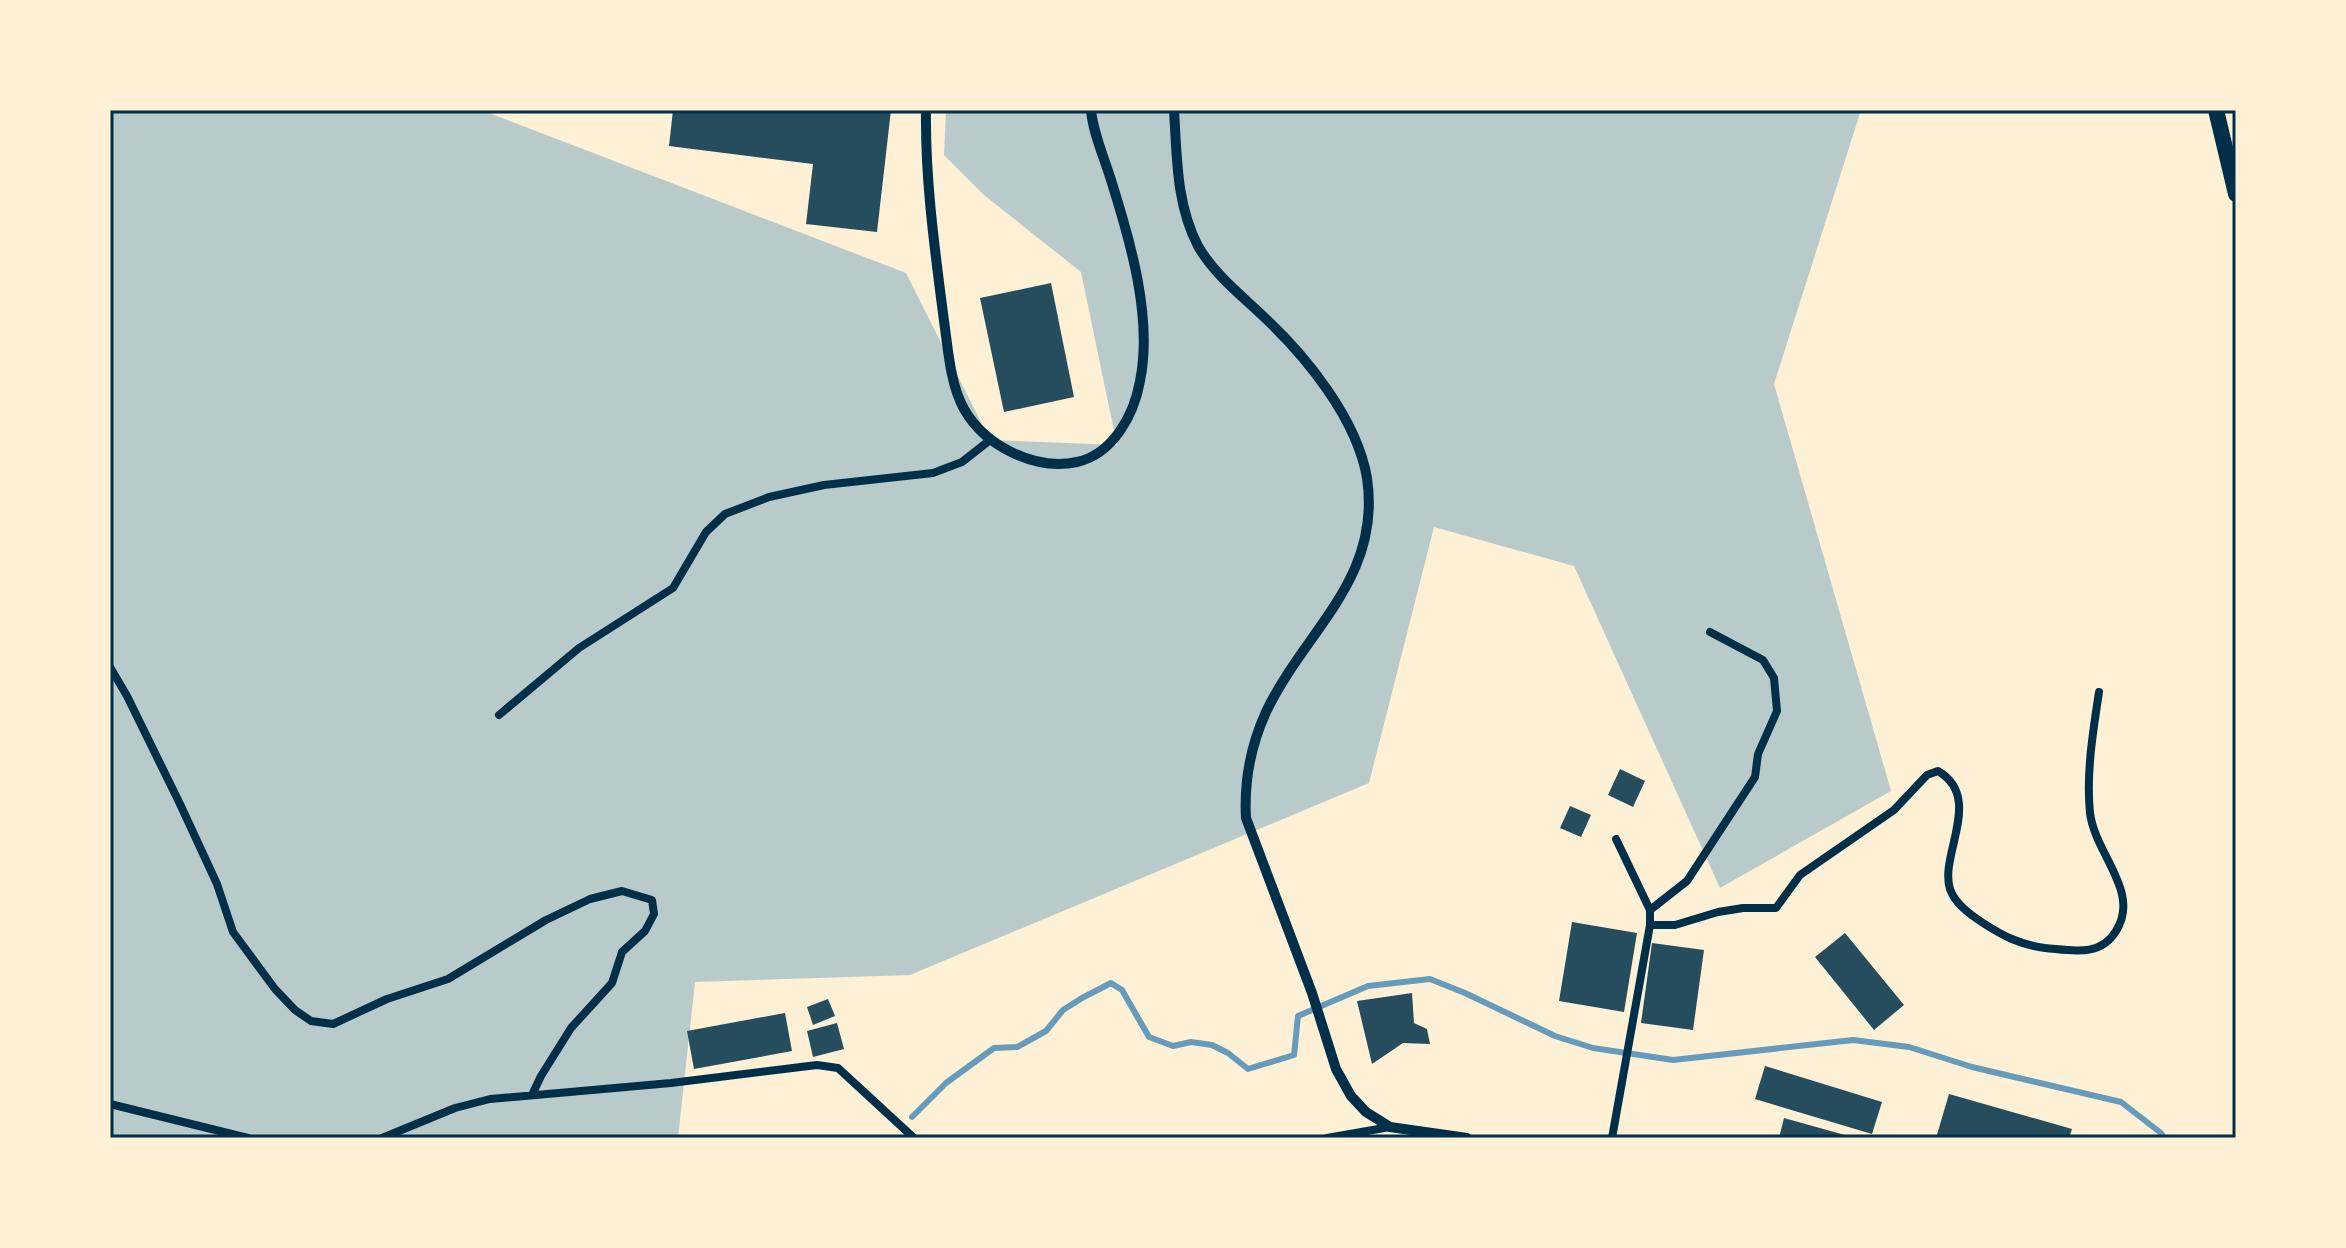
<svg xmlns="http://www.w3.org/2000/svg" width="2346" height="1248" viewBox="0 0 2346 1248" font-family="Karla,sans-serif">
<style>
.green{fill:#b9caca}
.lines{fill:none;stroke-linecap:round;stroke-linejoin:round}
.stream{stroke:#669bbc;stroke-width:6}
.building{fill:#264d5e}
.minor{stroke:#003049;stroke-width:8}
.tertiary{stroke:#003049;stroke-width:10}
.motorway{stroke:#003049;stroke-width:16}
.neatline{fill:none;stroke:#003049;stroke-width:3}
</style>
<rect width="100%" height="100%" fill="#fdf0d5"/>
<path class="green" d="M110,110H481L906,273L990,440L1117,445L1081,272L984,195L944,155L946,110H1861L1774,384L1891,791L1720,888L1574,566L1434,527L1369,783L910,975L695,982L678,1138H110Z"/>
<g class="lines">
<path class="stream" d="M912,1117L946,1083L994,1048L1017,1047L1046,1031L1063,1010L1082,998L1111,983L1122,990L1149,1037L1173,1046L1191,1042L1212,1045L1228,1053L1248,1069L1294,1055L1298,1016L1368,986L1430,979L1465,993L1555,1036L1593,1048L1673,1060L1853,1040L1909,1047L1972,1067L2121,1102L2161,1133L2164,1138"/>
</g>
<path class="building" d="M673,110H891L877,232L806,224L813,164L669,146Z
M1051,283L1074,397L1004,412L980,298Z
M1620,769L1645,781L1633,807L1608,795Z
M1570,806L1591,815L1581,837L1560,828Z
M1572,922L1637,933L1624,1012L1559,1001Z
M1845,933L1904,1005L1874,1030L1815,957Z
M1652,943L1704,950L1693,1030L1641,1023Z
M1412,993L1414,1023L1427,1029L1430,1044L1403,1043L1372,1064L1357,1001Z
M828,999L835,1016L813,1025L807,1007Z
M785,1013L792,1051L694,1069L687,1031Z
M837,1023L844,1049L813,1057L807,1031Z
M1765,1066L1882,1102L1872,1134L1755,1099Z
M1949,1094L2072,1129L2069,1138H1936Z
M1784,1118L1852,1137V1138H1779Z"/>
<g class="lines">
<path class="minor" d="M110,667L127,696L180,804L217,884L233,932L275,989L295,1010L311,1021L333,1024L387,999L448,979L546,920L590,899L622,891L652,900L654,914L645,931L622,952L612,983L571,1028L541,1076L532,1095
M499,715L579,648L673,588L706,532L725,514L769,497L824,485L933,473L962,462L990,440
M1650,910L1687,881L1755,777L1758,754L1777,711L1774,678L1763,660L1710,632
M1650,925H1675L1718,912L1743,908H1776L1800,875L1894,810L1927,775L1938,771C1984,798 1939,855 1950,889C1955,904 1971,915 1983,923C2003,936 2021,945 2045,948C2070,950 2100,958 2116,931C2141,892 2095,854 2090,813C2086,773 2093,732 2099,692
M110,1104L248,1138
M382,1138L455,1108L490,1099L671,1083L817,1065L838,1068L914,1138
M1327,1138L1390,1127
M1612,1138L1650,925V910L1616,839"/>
<path class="tertiary" d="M926,110C925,180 935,251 944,321C948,348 950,384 964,409C985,446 1035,471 1077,462C1113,454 1134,415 1140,381C1153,318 1130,240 1111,180C1104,157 1093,133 1091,110
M1174,110C1177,156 1176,204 1198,246C1214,274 1241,295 1264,317C1306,356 1357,419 1367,478C1382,579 1305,630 1266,712C1251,745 1244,782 1246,818L1312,993L1336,1069L1351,1096L1366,1112L1390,1127L1467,1138"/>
<path class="motorway" d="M2216,110L2236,194"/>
</g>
<rect width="2346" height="1248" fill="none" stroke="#fdf0d5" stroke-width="224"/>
<rect x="112" y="112" width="2122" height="1024" class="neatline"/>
</svg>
